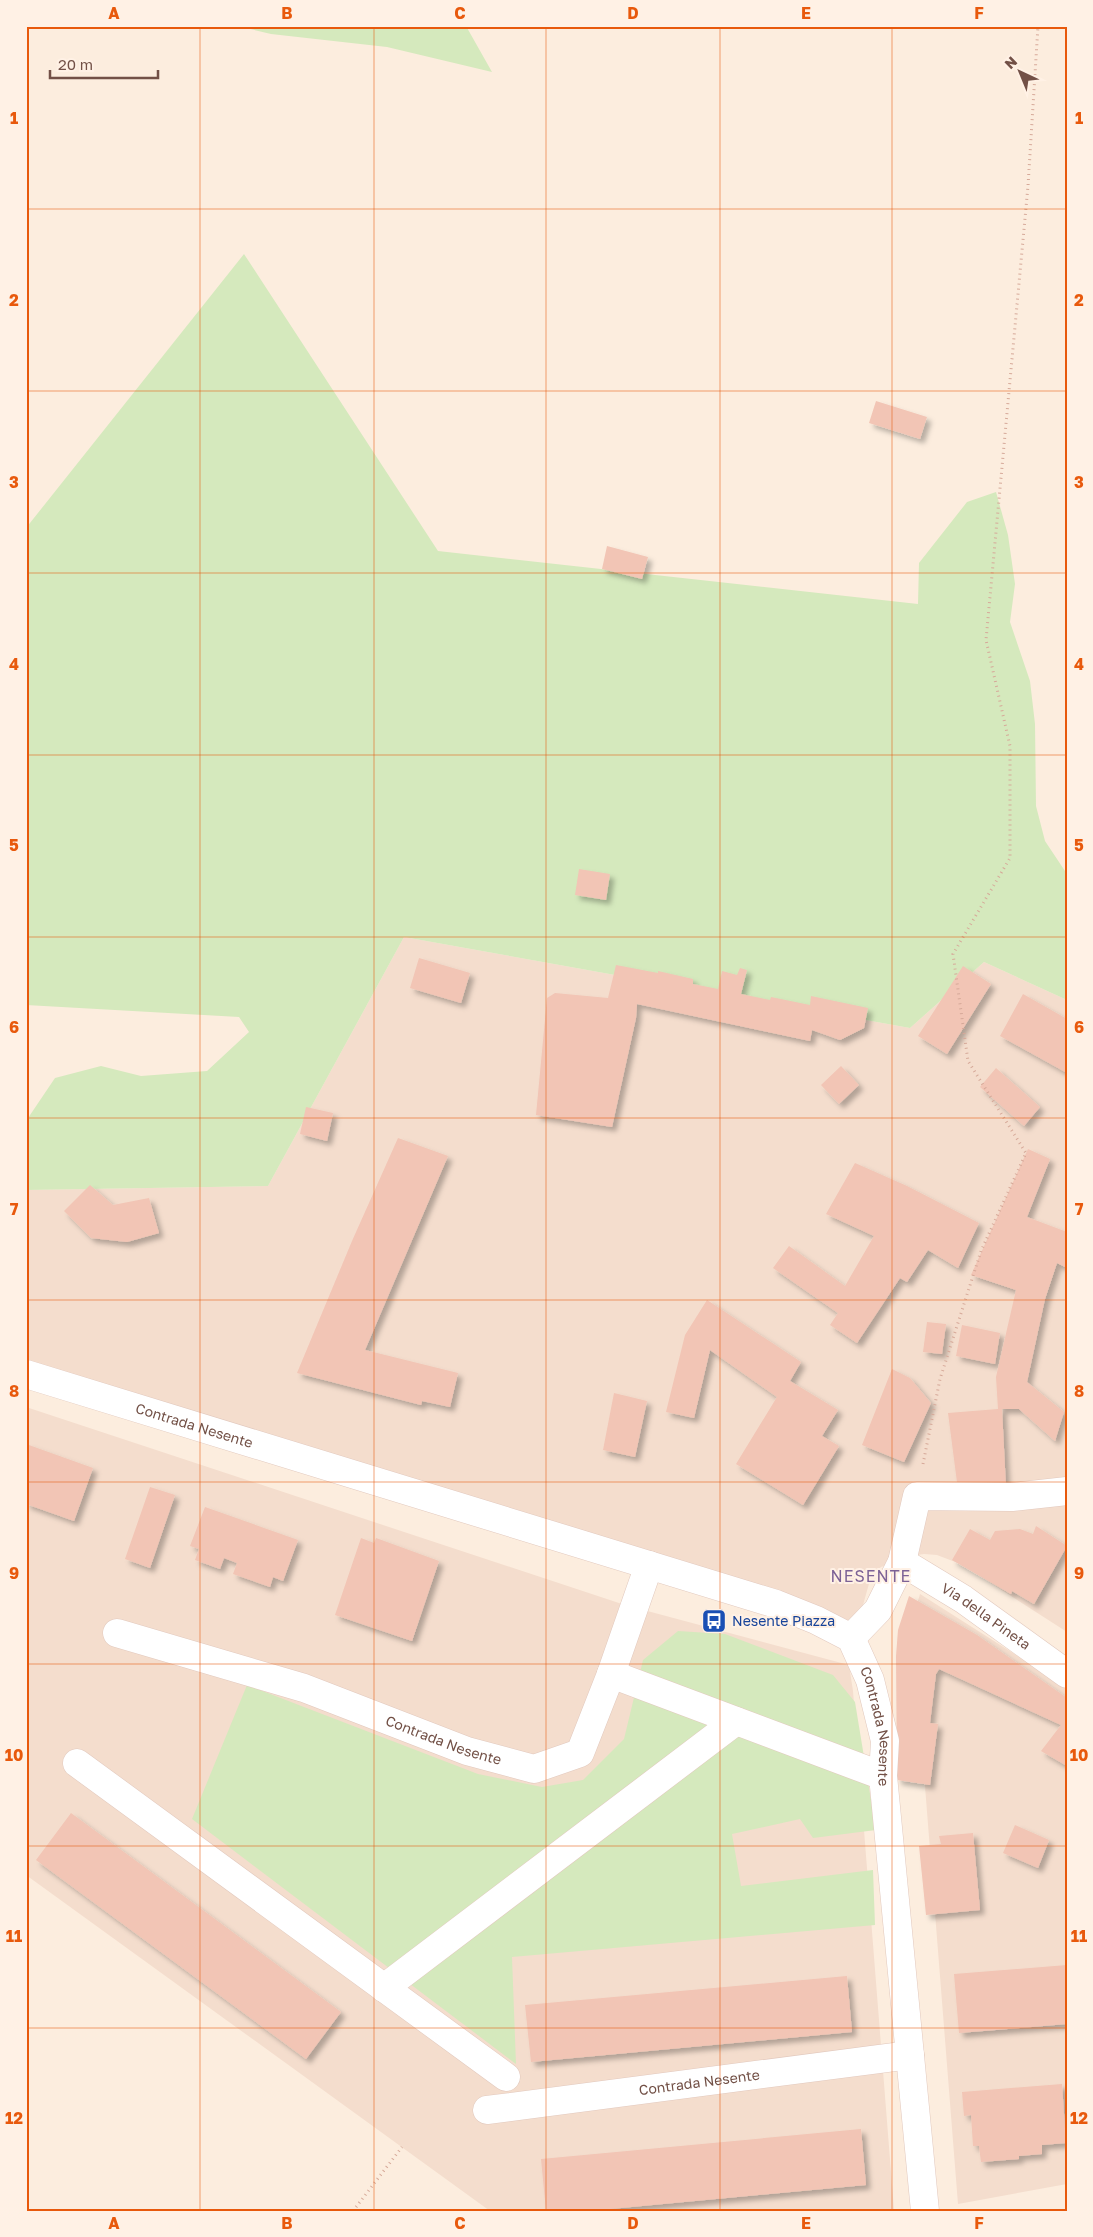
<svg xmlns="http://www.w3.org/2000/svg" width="1093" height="2237" viewBox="0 0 1093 2237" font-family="'Golos Text',sans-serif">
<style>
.residential{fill:#f4ddcd}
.green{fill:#d5e9bd}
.building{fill:#f2c5b5;filter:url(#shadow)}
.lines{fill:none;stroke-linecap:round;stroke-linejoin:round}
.minor-casing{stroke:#e2c9be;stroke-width:29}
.path{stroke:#d6a999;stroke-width:3;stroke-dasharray:1 4;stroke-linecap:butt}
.minor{stroke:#fff;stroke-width:28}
.grid{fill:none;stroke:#e8590c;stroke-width:1;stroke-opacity:0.55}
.labels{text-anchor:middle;stroke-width:4;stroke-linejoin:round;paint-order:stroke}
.street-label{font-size:14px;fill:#725046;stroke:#fff1e5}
.transit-label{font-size:14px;fill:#164399;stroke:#fff1e5;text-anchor:start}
.quarter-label{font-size:16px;letter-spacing:1px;fill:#7d6296;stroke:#fff1e5}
.neatline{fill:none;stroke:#e8590c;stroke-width:2}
.grid-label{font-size:16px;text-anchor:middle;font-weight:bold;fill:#e8590c}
</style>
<defs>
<filter id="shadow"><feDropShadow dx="4.5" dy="4.5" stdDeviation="2.5" flood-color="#0004"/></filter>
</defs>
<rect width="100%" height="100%" fill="#fcedde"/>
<path class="residential" d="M404,937L910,1028L984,962L1067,1000V1632L963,1565L937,1555L924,1554L909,1556L881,1567L875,1573L870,1580L858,1623L649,1569L26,1363V1190L268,1186Z
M26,1407L625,1605L849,1665L853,1691L894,2210L490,2211L26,1875Z
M920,1594L1032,1665L1067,1690V2184L958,2204L917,1685L907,1638Z"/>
<path class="green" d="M238,26H466L492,72L387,47L271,34Z
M244,254L438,551L918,604L919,563L967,502L996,492L1008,535L1015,584L1010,622L1030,681L1035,724L1036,806L1045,841L1067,874V1000L984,962L910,1028L404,937L268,1186L26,1190V1121L55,1078L101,1066L141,1076L207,1071L249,1032L239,1017L26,1005V528Z
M678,1631L725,1634L833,1675L855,1702L876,1830L813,1838L800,1819L732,1834L741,1886L873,1870L875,1925L512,1957L516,2064L192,1819L247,1685L478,1774L542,1787L583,1780L624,1739L643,1660Z"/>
<path class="building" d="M876,401L927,417L920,439L869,423Z
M607,546L648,557L642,579L602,569Z
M579,869L610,874L606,900L575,895Z
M419,958L470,973L461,1003L410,988Z
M616,965L658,973V971L693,979V984L718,989L722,971L737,975L740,968L747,970L741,994L770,1000L771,997L810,1005L811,996L868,1008L864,1028L840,1040L812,1030L810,1041L637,1004L636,1018L612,1127L536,1115L547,998L555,993L608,998Z
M963,966L991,984L947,1054L918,1036Z
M1023,994L1067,1019V1073L1000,1036Z
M841,1066L859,1085L839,1104L821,1085Z
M996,1068L1040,1107L1024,1126L980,1087Z
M306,1107L333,1113L327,1141L300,1134Z
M398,1138L448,1156L365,1350L458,1373L450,1407L422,1401L421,1405L297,1373L352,1241Z
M1028,1149L1050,1159L1027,1217L1067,1232V1268L1057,1263L1045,1299L1027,1382L1064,1412L1055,1441L1019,1409H1002L1006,1487L958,1490L948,1413L998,1409L996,1377L1016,1290L971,1275Z
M855,1163L907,1186L979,1223L958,1268L928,1250L907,1282L900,1278L857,1343L830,1325L838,1313L773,1268L789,1246L845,1286L874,1236L826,1214Z
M90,1185L113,1205L149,1198L159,1233L127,1242L91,1238L64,1211Z
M707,1300L801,1362L790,1381L838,1410L822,1436L839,1446L803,1505L736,1464L777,1397L710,1350L694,1418L666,1412L685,1335Z
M927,1322L946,1324L942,1354L923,1352Z
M962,1325L1000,1333L995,1364L956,1356Z
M892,1369L910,1378L931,1403L904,1462L862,1445Z
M614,1393L647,1401L635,1457L603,1450Z
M26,1444L93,1468L74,1521L26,1504Z
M150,1487L175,1495L150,1568L125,1559Z
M205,1507L298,1540L283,1581L273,1577L270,1587L233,1574L237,1563L224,1558L220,1569L195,1560L199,1549L190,1546Z
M1036,1526L1067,1546L1034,1604L1012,1591L1011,1594L952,1560L970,1529L990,1540L995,1531L1020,1529L1033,1534Z
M361,1538L374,1543L376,1538L439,1561L412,1641L335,1615Z
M909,1596L977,1635L1067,1698V1766L1041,1751L1061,1725L939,1669L936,1674L930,1723L938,1724L930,1785L897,1780L896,1656L898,1630Z
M71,1813L341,2012L306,2059L36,1860Z
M1015,1825L1049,1840L1038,1868L1003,1853Z
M973,1833L980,1910L926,1915L919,1846L941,1844L939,1836Z
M1067,1965V2024L959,2033L954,1974Z
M847,1976L852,2032L531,2062L525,2005Z
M1062,2084L1066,2143L1042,2145V2154L1019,2156V2159L981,2162L979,2146H973L971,2115L964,2116L962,2092Z
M861,2129L866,2185L589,2211H546L541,2159Z"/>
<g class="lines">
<defs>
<g id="minor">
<path id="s1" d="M26,1374L776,1604L816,1620L851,1638L870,1680L885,1741L883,1776L925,2211"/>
<path id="s2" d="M902,1562L963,1599L1067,1674"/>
<path id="s3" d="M117,1633L304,1688L467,1751L534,1769L580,1753L611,1674L649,1565"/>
<path d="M851,1638L878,1610L902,1562L917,1496L1012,1497L1067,1491"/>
<path d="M611,1674L883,1776"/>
<path d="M77,1763L506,2077"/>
<path d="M384,1988L736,1721"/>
<path id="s4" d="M487,2110L910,2055"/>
</g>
</defs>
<use href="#minor" class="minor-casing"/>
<path class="path" d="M923,1464L940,1379L981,1251L1026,1153L968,1061L953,954L1010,858V746L986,640L1028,186L1038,26
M353,2211L402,2147"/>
<use href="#minor" class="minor"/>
</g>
<path class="grid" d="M200,26V2211M374,26V2211M546,26V2211M720,26V2211M892,26V2211M26,209H1067M26,391H1067M26,573H1067M26,755H1067M26,937H1067M26,1118H1067M26,1300H1067M26,1482H1067M26,1664H1067M26,1846H1067M26,2028H1067"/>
<defs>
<symbol id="bus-square" viewBox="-11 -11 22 22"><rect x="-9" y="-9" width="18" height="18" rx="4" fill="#1a4fb4" stroke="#fff1e5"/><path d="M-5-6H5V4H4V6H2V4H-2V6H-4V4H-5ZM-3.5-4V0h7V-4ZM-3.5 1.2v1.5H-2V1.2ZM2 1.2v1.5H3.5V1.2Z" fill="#fff"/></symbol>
</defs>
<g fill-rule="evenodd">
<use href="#bus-square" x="700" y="1607" width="28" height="28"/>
</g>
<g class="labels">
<g class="street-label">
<text dy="5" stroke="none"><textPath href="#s1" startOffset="176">Contrada Nesente</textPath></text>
<text dy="5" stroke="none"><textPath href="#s2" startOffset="100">Via della Pineta</textPath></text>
<text dy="5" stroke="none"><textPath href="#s1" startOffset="960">Contrada Nesente</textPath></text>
<text dy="5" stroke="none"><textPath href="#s3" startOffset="344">Contrada Nesente</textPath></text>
<text dy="5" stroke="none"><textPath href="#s4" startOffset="214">Contrada Nesente</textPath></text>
</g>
<g class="transit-label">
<text x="732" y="1626">Nesente Piazza</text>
</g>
<g class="quarter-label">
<text x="871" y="1582">NESENTE</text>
</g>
</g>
<rect width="1093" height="2237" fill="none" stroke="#fff1e5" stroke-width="55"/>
<g transform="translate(1020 72) rotate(316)" stroke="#fff1e5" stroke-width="4" paint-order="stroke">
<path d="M0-4L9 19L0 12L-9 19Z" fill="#725046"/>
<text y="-8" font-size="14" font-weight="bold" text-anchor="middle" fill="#725046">N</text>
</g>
<path d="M50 70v8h108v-8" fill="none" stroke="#725046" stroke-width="2.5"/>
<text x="58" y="70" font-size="15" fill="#725046" stroke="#fff1e5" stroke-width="4" paint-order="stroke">20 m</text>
<rect x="28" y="28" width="1038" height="2182" class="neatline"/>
<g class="grid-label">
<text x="114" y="19">A</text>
<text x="287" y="19">B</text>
<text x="460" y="19">C</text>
<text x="633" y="19">D</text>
<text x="806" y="19">E</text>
<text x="979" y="19">F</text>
<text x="14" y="124">1</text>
<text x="1079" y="124">1</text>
<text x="14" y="306">2</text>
<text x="1079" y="306">2</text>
<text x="14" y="488">3</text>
<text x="1079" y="488">3</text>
<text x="14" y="670">4</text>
<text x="1079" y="670">4</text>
<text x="14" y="851">5</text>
<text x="1079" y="851">5</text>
<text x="14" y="1033">6</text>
<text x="1079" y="1033">6</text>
<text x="14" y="1215">7</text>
<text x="1079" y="1215">7</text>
<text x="14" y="1397">8</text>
<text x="1079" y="1397">8</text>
<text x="14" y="1579">9</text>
<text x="1079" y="1579">9</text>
<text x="14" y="1761">10</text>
<text x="1079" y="1761">10</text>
<text x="14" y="1942">11</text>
<text x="1079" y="1942">11</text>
<text x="14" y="2124">12</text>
<text x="1079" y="2124">12</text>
<text x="114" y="2229">A</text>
<text x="287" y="2229">B</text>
<text x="460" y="2229">C</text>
<text x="633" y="2229">D</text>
<text x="806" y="2229">E</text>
<text x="979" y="2229">F</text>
</g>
</svg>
